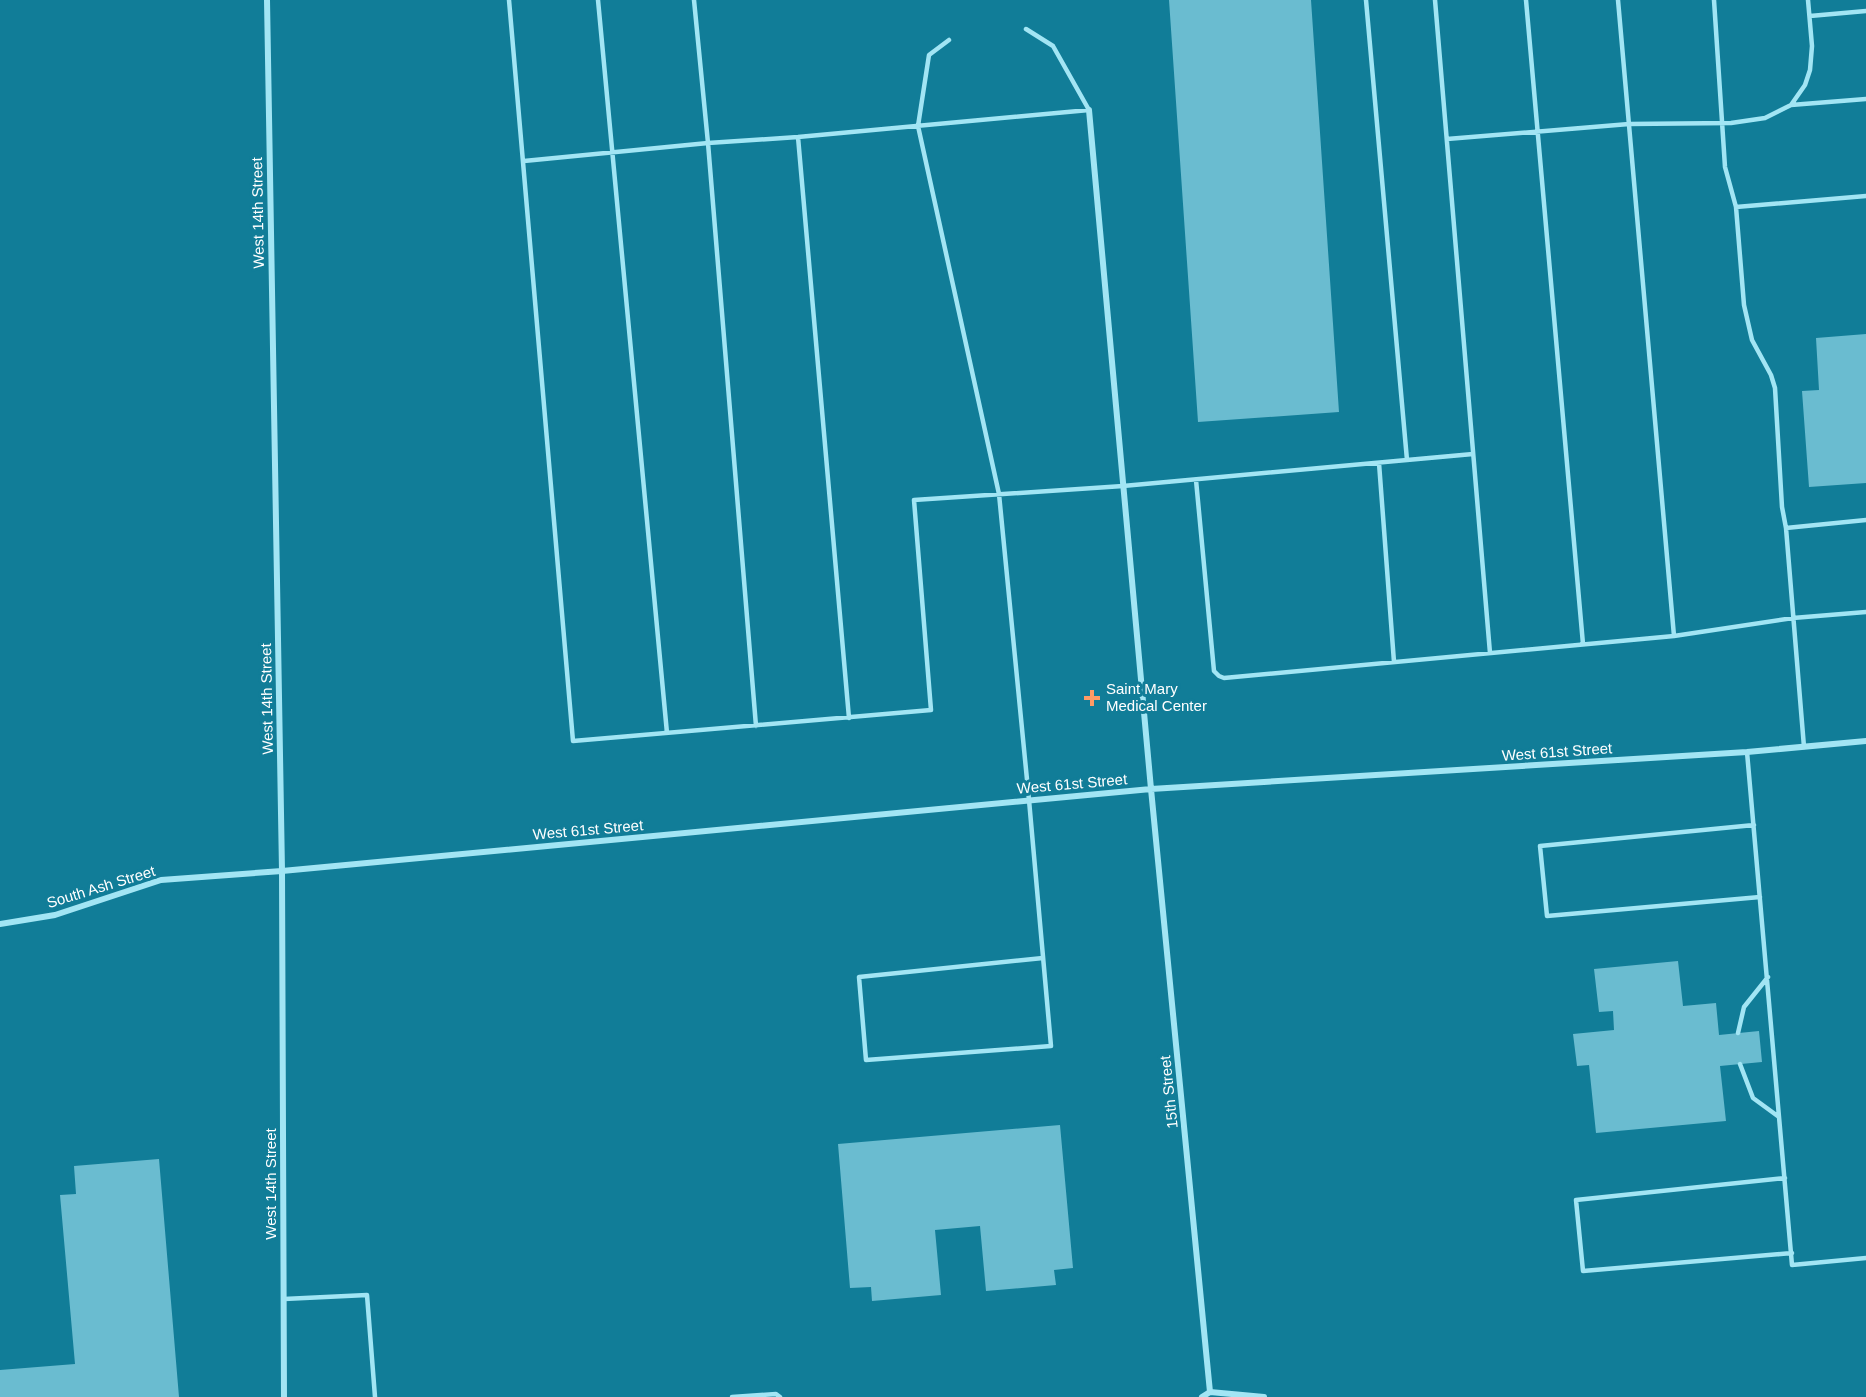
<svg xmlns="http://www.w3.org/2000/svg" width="1866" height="1397" viewBox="0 0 1866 1397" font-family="Helvetica,sans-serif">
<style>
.building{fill:#6abcd0}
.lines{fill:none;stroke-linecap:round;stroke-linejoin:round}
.service{stroke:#a2e5f4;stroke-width:4.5}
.minor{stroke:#a2e5f4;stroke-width:6}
.poi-dot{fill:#ff9b65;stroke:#117d98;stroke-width:2}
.labels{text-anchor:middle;stroke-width:6;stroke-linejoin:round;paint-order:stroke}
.street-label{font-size:15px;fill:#fff;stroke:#117d98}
.poi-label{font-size:15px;fill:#fff;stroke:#117d98;text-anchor:start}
</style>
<rect width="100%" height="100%" fill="#117d98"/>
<path class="building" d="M1169,0H1311L1339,412L1198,422Z
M1866,334V483L1809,487L1802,391L1819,390L1816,338Z
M1678,961L1683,1006L1716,1003L1719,1035L1759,1031L1762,1062L1720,1066L1726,1121L1596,1133L1589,1065L1577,1066L1573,1034L1614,1030L1613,1011L1599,1012L1594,969Z
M1060,1125L1073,1268L1054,1270L1056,1285L986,1291L980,1226L935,1230L941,1295L872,1301L871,1287L850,1288L838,1144Z
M159,1159L179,1397H0V1370L75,1364L60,1195L76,1194L74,1166Z"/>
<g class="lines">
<path class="service" d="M509,0L573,741L931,710L914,500L1123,486L1407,460L1366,0
M598,0L667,733
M694,0L708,143L798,137L1089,110L1053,46L1026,29
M1435,0L1490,653
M1526,0L1583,644
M1618,0L1674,636
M1714,0L1725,167L1736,207L1744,305L1752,340L1771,375L1775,388L1782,507L1786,528
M1810,16L1866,11
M949,40L929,55L918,126L999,494L1029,800L1051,1046L866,1060L859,977L1043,958
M1791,105L1866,99
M798,137L849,718
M1447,139L1629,124L1731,123L1765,118L1791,105L1805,85L1810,70L1812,46L1808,0
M524,161L708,143L756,726
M1736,207L1866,196
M1407,460L1473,454
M1379,463L1394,662
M1196,480L1214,671L1219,676L1224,678L1674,636L1793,618L1866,612
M1804,747L1786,528L1866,520
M1747,752L1792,1265L1866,1258
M1754,825L1540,846L1547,916L1760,897
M1738,1033L1744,1007L1768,977
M1740,1064L1753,1098L1779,1117
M1785,1178L1576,1200L1583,1271L1792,1253
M284,1299L367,1295L375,1397
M732,1397L776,1394L780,1397"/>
<path class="minor" d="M267,0L282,871L284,1397
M1089,110L1151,789L1210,1392
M0,924L55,915L161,880L282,871L1151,789L1747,752L1866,741
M1202,1397L1210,1392L1264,1397"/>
</g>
<path class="poi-dot" d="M1089 689h6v6h6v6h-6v6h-6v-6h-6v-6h6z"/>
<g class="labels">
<g class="street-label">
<text transform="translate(258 213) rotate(-91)" y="5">West 14th Street</text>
<text transform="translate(267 699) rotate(-91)" y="5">West 14th Street</text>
<text transform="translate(1557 752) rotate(-4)" y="5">West 61st Street</text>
<text transform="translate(1072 784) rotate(-5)" y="5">West 61st Street</text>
<text transform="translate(588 830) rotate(-5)" y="5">West 61st Street</text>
<text transform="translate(101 887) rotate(-17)" y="5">South Ash Street</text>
<text transform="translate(1169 1092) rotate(-96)" y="5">15th Street</text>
<text transform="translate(271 1184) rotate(-90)" y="5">West 14th Street</text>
</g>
<g class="poi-label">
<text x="1106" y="694">Saint Mary<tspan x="1106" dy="17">Medical Center</tspan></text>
</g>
</g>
</svg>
